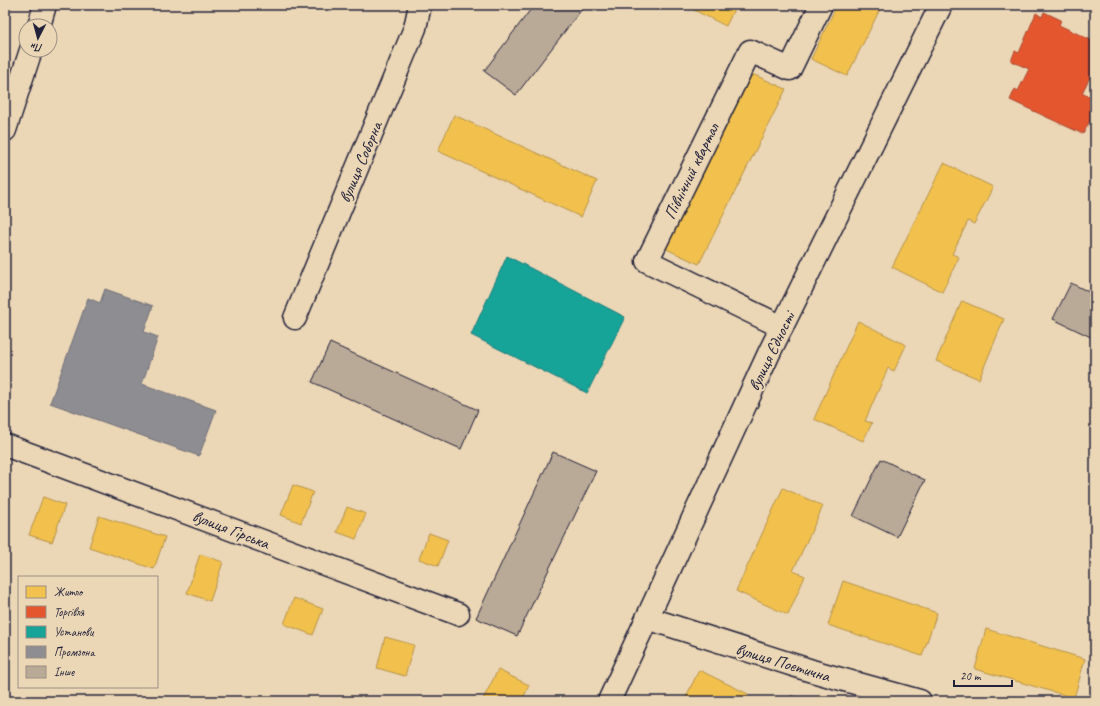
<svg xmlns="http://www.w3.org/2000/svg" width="1100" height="706" viewBox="0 0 1100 706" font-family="Caveat,sans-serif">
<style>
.homes{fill:#f2c14e;stroke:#b49148}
.shops{fill:#e4572e;stroke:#aa4732}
.public{fill:#17a398;stroke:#1a7c7c}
.industry{fill:#8d8d92;stroke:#6d6d78}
.building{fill:#b9a997;stroke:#22223b}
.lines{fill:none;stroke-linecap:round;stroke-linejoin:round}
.street-casing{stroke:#22223b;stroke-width:25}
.secondary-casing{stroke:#22223b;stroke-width:25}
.street{stroke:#ebd6b5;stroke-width:22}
.secondary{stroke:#ebd6b5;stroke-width:22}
.labels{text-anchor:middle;stroke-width:4;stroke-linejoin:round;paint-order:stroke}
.street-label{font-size:17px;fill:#22223b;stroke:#ebd6b5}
</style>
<rect width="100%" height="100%" fill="#ebd6b5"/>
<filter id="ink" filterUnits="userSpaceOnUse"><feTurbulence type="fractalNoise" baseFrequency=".025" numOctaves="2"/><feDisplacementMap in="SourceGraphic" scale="8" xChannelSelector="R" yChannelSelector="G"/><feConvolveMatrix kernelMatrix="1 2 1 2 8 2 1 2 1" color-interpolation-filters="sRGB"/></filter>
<g filter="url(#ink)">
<path class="homes" d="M694,5H736L726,26L692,9Z
M837,5H882L847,76L811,59Z
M750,73L786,89L699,264L664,248Z
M454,115L597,181L581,217L438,151Z
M944,163L993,187L974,224L968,221L952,254L959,257L942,292L892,267Z
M962,301L1004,319L979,379L936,361Z
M858,321L906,345L894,371L888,368L865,421L872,423L863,441L814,419Z
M293,485L313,492L301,523L281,515Z
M783,488L823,506L793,571L805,576L788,615L736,591Z
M43,497L65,505L52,542L29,535Z
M347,507L366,514L356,539L337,532Z
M99,516L165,537L154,569L89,547Z
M429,533L448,540L438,566L419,559Z
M200,554L223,562L210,601L187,593Z
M843,581L937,613L922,656L828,625Z
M294,598L323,609L313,635L284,624Z
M986,629L1085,659L1074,698L975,669Z
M385,637L414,645L405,676L377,668Z
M498,670L529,685L522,701H482Z
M699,670L748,694L744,701H684Z"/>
<path class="shops" d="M1044,12L1061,20L1059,25L1095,42V67L1082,93L1093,99L1095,96V111L1083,134L1010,100L1015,89L1018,91L1029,69L1011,61L1015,51L1019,53L1036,13L1042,17Z"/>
<path class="public" d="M507,256L625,317L587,393L471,335Z"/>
<path class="industry" d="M105,289L153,306L144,332L158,337L142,384L216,410L199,456L50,403L88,298L100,303Z"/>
<path class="building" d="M534,5H585L516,95L484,71Z
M1071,283L1095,295V339L1053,319Z
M330,343L478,410L461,449L312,382Z
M553,452L596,471L517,636L476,618Z
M881,459L925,480L897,537L853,516Z
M791,696L809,701H790Z"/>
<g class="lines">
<defs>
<path id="street" d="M39,26L45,5
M5,130L31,50
M295,318L415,28L420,5
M782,327L647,261L750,51L790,69L821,5
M5,445L458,614
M647,618L812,671L920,701"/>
<path id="secondary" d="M609,701L770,351L941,5"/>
</defs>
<use href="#street" class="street-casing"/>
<use href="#secondary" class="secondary-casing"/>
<use href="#street" class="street"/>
<use href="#secondary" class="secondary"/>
</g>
</g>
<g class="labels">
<g class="street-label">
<text transform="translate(360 162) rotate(-67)" y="6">вулиця Соборна</text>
<text transform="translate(691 171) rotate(-64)" y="6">Північний квартал</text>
<text transform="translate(771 351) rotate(-64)" y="6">вулиця Єдності</text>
<text transform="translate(231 529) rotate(21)" y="6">вулиця Гірська</text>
<text transform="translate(783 662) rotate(17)" y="6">вулиця Поетична</text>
</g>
</g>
<rect width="1100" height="706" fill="none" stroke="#ebd6b5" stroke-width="20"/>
<rect x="10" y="10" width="1080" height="686" fill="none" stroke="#22223b" stroke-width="1.5" filter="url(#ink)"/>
<rect x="18" y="576" width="140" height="112" fill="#ebd6b5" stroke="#9b8e84"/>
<rect x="26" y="586" width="20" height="12" fill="#f2c14e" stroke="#9b8e84"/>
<text x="54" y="596" font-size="12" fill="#22223b">Житло</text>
<rect x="26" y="606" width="20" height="12" fill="#e4572e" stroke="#9b8e84"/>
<text x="54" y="616" font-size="12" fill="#22223b">Торгівля</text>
<rect x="26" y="626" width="20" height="12" fill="#17a398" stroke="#9b8e84"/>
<text x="54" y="636" font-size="12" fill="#22223b">Установи</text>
<rect x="26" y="646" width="20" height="12" fill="#8d8d92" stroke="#9b8e84"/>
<text x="54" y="656" font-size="12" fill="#22223b">Промзона</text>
<rect x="26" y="666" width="20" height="12" fill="#b9a997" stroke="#9b8e84"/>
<text x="54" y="676" font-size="12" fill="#22223b">Інше</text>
<g transform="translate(38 38) rotate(186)"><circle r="19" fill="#ebd6b5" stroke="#9b8e84"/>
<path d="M0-3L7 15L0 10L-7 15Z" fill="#22223b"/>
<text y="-6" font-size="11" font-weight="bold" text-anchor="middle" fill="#22223b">Пн</text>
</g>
<path d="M954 680v6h58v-6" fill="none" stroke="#22223b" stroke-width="2"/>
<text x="960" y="680" font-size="12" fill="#22223b" stroke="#ebd6b5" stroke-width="3" paint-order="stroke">20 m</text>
</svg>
